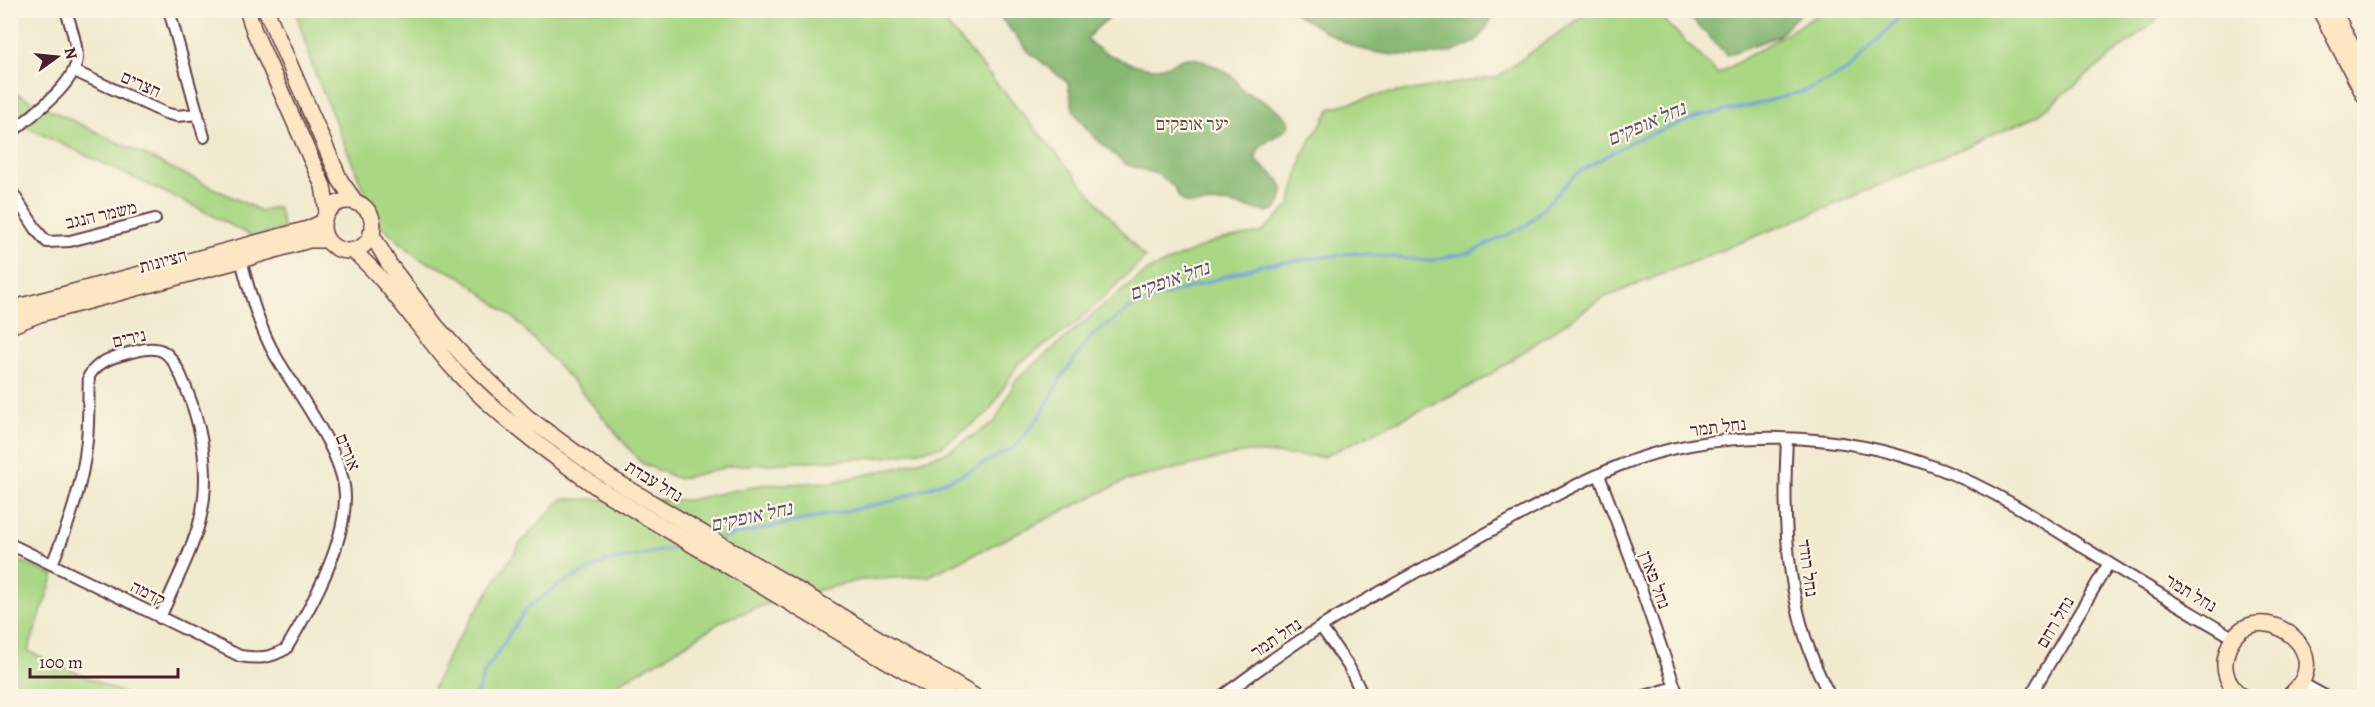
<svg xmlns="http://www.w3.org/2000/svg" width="2375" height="707" viewBox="0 0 2375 707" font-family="Alegreya,'Frank Ruhl Libre',serif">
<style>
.green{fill:#a9d784;stroke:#7a7b58;stroke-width:1.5}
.forest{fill:#86b872;stroke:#686c4e;stroke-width:1.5}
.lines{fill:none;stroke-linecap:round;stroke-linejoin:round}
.stream{stroke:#709fd9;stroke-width:3}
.street-casing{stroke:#633d44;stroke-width:14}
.secondary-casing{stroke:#633d44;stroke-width:18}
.street{stroke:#fff;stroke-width:10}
.secondary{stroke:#fce6c4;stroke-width:15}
.labels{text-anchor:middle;stroke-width:4.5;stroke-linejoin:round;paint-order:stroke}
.street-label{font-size:18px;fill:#4a1f2b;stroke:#fcf5e5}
.park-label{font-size:18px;fill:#624d41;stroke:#fcf5e5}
.water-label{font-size:20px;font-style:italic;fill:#595271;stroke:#fcf5e5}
</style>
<rect width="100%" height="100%" fill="#fcf5e5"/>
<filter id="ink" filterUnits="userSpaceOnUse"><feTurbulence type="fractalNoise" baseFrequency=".0167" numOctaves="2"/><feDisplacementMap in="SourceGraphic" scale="12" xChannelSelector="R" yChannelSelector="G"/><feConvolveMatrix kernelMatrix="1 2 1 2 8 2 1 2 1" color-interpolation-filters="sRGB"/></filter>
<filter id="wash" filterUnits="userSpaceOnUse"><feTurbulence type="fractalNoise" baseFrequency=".008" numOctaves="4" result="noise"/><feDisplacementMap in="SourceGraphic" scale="24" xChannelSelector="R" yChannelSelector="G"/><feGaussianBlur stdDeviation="1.35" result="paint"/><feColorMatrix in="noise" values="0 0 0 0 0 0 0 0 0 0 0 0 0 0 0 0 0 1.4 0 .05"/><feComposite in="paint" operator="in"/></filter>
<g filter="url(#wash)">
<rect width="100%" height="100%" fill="#f1eacf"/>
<path class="green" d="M296,11H942L948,26L1145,258L1074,325L1018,364L988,413L940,447L886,457L730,466L679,479L641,463L575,384L516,320L460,276L420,259L377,222L313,68Z
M1589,11H1655L1718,74L1824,11H2167L2038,115L1848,199L1601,299L1479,382L1323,457L1246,452L1125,481L929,576L861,580L781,599L724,620L667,656L617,684L603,696H430L450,651L522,541L562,499L688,500L760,485L833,482L900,467L947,452L995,422L1016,380L1105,304L1149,270L1218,240L1261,233L1290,205L1304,151L1331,108L1379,95L1497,77Z
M11,91L261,211L278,207L284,229L253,237L202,210L11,120Z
M10,557L54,575L28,651L129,696H11Z"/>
<path class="forest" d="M995,11H1114C1107,22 1095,27 1087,39C1099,53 1138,69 1158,68C1170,67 1181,56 1193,58C1202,59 1228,72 1234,78C1238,81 1238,86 1242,89C1259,102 1279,104 1290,124C1281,140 1255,139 1256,161C1274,178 1293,179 1277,209L1267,212L1226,203L1191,204L1184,202L1178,196L1175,188L1157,174L1125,164L1093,136L1078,118L1073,109L1068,83L1029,52Z
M1291,11H1494C1490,23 1483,37 1471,44C1447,60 1391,57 1365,50C1340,43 1314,24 1291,11Z
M1684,11H1802L1778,36L1727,55Z"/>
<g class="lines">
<path class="stream" d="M720,538L897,500L968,472L1015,447L1041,415L1061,378L1091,336L1135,305L1261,265L1354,253L1428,261L1472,252L1527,225L1576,174L1632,141L1700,116L1750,106L1808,90L1849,70L1906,10
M476,696L484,673L526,609L560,584L606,562L684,546"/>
</g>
</g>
<g filter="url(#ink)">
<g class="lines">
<defs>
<path id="street" d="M169,10L204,137
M74,71L165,113L177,116L198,114
M10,134C30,116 77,84 77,57C77,41 70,25 66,10
M10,189L38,232L47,242L70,241L155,219
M1787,439C1782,527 1787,617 1830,696
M1599,475L1634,568L1678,696
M10,544L240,656C259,659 270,658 286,649C311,607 345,546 345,497C345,454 297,393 275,355C258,325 250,293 241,260
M52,564C69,524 83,484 87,440C89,419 88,397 89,376C99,359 118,356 136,351C163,344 170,353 181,376C201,421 212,471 200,520C192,552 173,587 160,618
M1321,627L1349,667L1363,696
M2301,683L2325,696
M1222,696C1243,681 1264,665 1286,650C1343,610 1406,578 1467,544C1517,517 1565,488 1618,466C1718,426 1840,430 1940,469C2000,492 2053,529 2107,562C2149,588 2192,613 2234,638
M1645,696L1675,687
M2030,696L2109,563"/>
<path id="secondary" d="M247,10L254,31L323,186L327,212
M266,10L340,180L356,203
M2320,10L2364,95
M2333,10L2364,70
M323 226a25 25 0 1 1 50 0a25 25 0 1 1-50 0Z
M371,233L389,264L436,326L467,360L527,417L609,477L974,696
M352,250C392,284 419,330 453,368C497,416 549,453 601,490L946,696
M10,309L308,229L323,222
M10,326L40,314L241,260L309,240H327
M2242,696C2229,687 2222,672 2226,656C2242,584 2347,648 2289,696"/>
</defs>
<use href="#street" class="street-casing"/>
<use href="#secondary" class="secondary-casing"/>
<use href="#street" class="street"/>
<use href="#secondary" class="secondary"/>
</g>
</g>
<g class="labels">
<g class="street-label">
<text transform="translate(141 84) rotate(24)" y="6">חצרים</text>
<text transform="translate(101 215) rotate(-13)" y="6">משמר הנגב</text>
<text transform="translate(163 261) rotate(-15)" y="6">הציונות</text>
<text transform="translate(129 338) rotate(-12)" y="6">נירים</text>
<text transform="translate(1718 427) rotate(-7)" y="6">נחל תמר</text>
<text transform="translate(348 452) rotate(68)" y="6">אורים</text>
<text transform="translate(654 481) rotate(31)" y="6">נחל עבדת</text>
<text transform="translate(1808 568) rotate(82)" y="6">נחל רודד</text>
<text transform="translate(1655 580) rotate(70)" y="6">נחל פארן</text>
<text transform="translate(148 593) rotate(26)" y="6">קדמה</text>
<text transform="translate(2191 593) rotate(31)" y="6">נחל תמר</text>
<text transform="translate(2055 622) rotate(-59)" y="6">נחל רחם</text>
<text transform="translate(1276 638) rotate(-34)" y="6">נחל תמר</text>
</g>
<g class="park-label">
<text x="1192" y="130">יער אופקים</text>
</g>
<g class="water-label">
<text transform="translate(1646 123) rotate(-23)" y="7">נחל אופקים</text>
<text transform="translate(1169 280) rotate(-19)" y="7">נחל אופקים</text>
<text transform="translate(751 516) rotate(-12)" y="7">נחל אופקים</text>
</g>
</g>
<rect width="2375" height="707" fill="none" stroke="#fcf5e5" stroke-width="36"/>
<g transform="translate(57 57) rotate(75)" stroke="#fcf5e5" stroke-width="4.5" paint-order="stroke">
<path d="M0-4.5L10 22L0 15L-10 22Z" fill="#4a1f2b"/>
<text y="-9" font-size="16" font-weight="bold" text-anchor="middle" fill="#4a1f2b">N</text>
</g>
<path d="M30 668v9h148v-9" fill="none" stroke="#4a1f2b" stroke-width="3"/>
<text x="39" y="668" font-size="18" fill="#4a1f2b" stroke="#fcf5e5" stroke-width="4.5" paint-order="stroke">100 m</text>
</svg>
